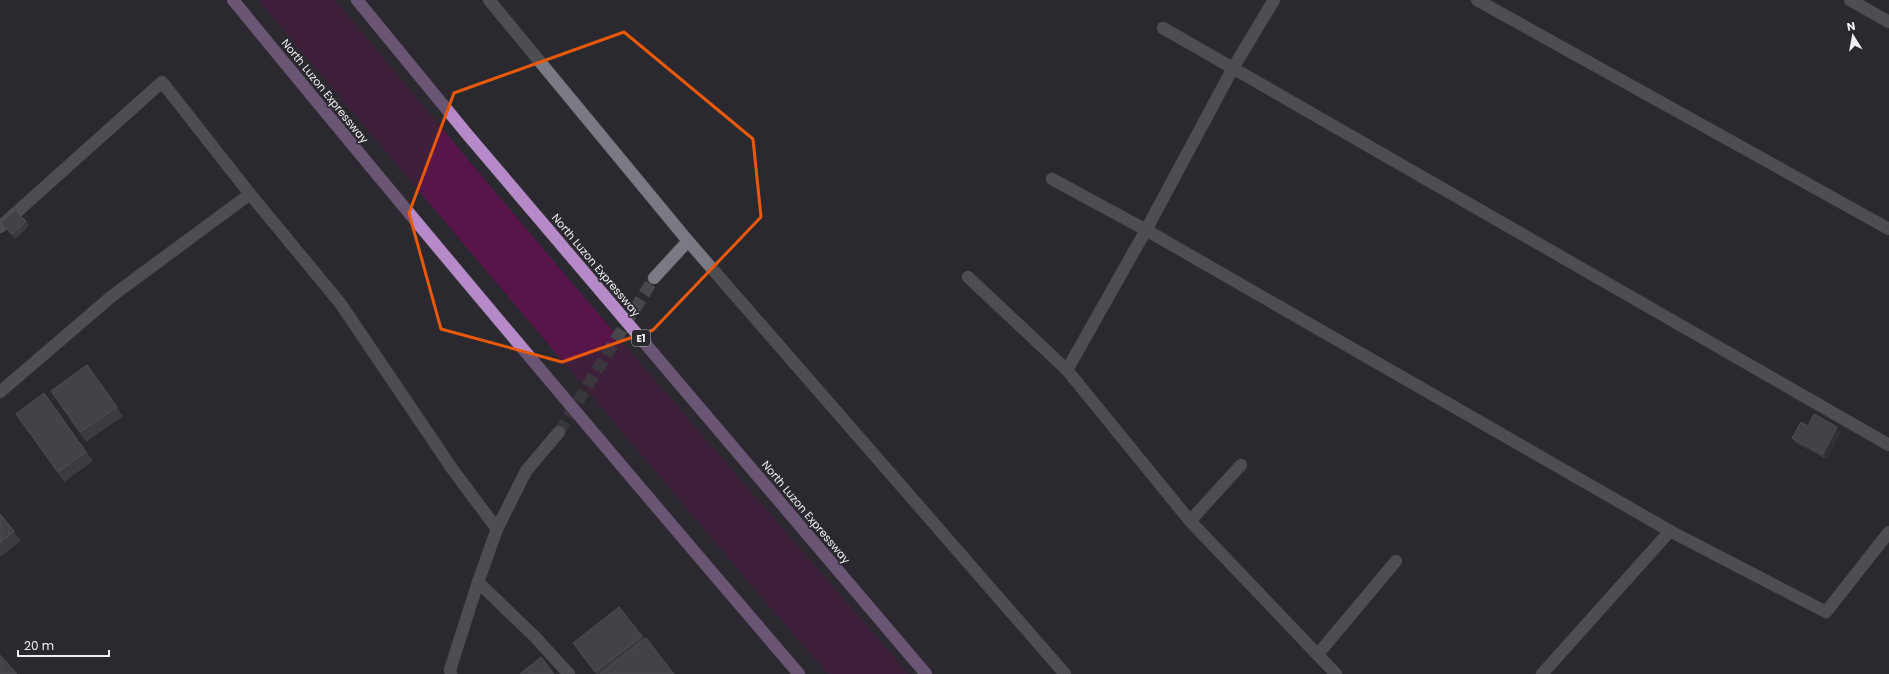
<svg xmlns="http://www.w3.org/2000/svg" width="1889" height="674" viewBox="0 0 1889 674" font-family="Poppins,sans-serif">
<style>
.green{fill:#57154a}
.lines{fill:none;stroke-linecap:round;stroke-linejoin:round}
.minor-tunnel{stroke:#49474d;stroke-width:12;stroke-dasharray:12 6;stroke-linecap:butt}
.service-casing{stroke:#48474d;stroke-width:13}
.minor-casing{stroke:#48474d;stroke-width:13}
.motorway-casing{stroke:#48474d;stroke-width:13}
.service{stroke:#7b7982;stroke-width:12}
.minor{stroke:#7b7982;stroke-width:12}
.motorway{stroke:#b689c8;stroke-width:12}
.wall{fill:#4e5058}
.shaded-wall{fill:#393941}
.building{fill:#606169;stroke:#76777e}
.marked{fill:none;stroke:#e8590c;stroke-width:3;stroke-linejoin:round}
.labels{text-anchor:middle;stroke-width:3.5;stroke-linejoin:round;paint-order:stroke}
.shield{fill:#2b2930;stroke:#b5b4b9;stroke-width:1}
.shield-label{font-size:10px;font-weight:bold;fill:#f0eff4}
.street-label{font-size:11px;fill:#f0eff4;stroke:#2b2930}
</style>
<rect width="100%" height="100%" fill="#2b2930"/>
<path class="green" d="M258,0H335C523,227 715,452 909,674H828L768,605Z"/>
<g class="lines">
<path class="minor-tunnel" d="M559,432L654,278"/>
<defs>
<path id="service" d="M489,0L688,241"/>
<path id="minor" d="M1477,0L1889,229
M1850,0L1889,22
M1163,28L1889,445
M1052,179L1146,230L1670,531L1826,612L1889,532
M0,227L162,82L250,194L340,303L453,470L497,529
M968,277L1067,370L1190,521L1336,674
M654,278L688,241L1065,674
M1067,370L1146,230L1233,68L1274,0
M0,392L112,296L250,194
M1190,521L1241,465
M478,582L535,637L569,674
M1318,654L1396,561
M451,674L450,670L478,582L497,529L526,471L559,432
M1542,674L1670,531"/>
<path id="motorway" d="M233,0C419,227 608,451 799,674
M357,0L467,134L926,674"/>
</defs>
<use href="#service" class="service-casing"/>
<use href="#minor" class="minor-casing"/>
<use href="#motorway" class="motorway-casing"/>
<use href="#service" class="service"/>
<use href="#minor" class="minor"/>
<use href="#motorway" class="motorway"/>
</g>
<path class="wall" d="M26,221L29,226L15,239L5,228L1,223Z
M87,365L123,416L86,442L51,391Z
M44,393L93,461L64,482L16,414Z
M1808,426L1841,432L1826,459L1796,443L1792,438Z
M0,514L21,541L0,557Z
M642,636L674,674H596L573,643Z"/>
<path class="shaded-wall" d="M1837,427L1841,432L1826,459L1823,454Z"/>
<path class="building" d="M15,210L26,221L12,234L1,223Z
M87,365L117,407L80,432L51,391Z
M44,393L86,452L58,472L16,414Z
M1814,414L1837,427L1823,454L1792,438L1801,422L1808,426Z
M0,514L14,531L0,543Z
M619,607L642,636L595,672L573,643Z
M646,638L674,674H600Z
M0,655L17,674H0Z
M541,657L554,674H520Z"/>
<path d="M0 0H1889V674H0ZM624,32L753,139L761,217L653,330L562,362L441,329L409,213L454,93Z" fill="#2b2930" fill-opacity=".55" fill-rule="evenodd"/>
<path class="marked" d="M624,32L753,139L761,217L653,330L562,362L441,329L409,213L454,93Z"/>
<g class="labels">
<rect class="shield" x="632" y="330" width="18" height="16" rx="3"/>
<g class="shield-label">
<text x="641" y="342">E1</text>
</g>
<g class="street-label">
<text transform="translate(325 91) rotate(51)" y="4">North Luzon Expressway</text>
<text transform="translate(596 265) rotate(50)" y="4">North Luzon Expressway</text>
<text transform="translate(806 512) rotate(50)" y="4">North Luzon Expressway</text>
</g>
</g>
<g transform="translate(1853 36) rotate(349)" stroke="#2b2930" stroke-width="3" paint-order="stroke">
<path d="M0-3L7 15L0 10L-7 15Z" fill="#f0eff4"/>
<text y="-6" font-size="11" font-weight="bold" text-anchor="middle" fill="#f0eff4">N</text>
</g>
<path d="M18 650v6h91v-6" fill="none" stroke="#f0eff4" stroke-width="2"/>
<text x="24" y="650" font-size="12" fill="#f0eff4" stroke="#2b2930" stroke-width="3" paint-order="stroke">20 m</text>
</svg>
